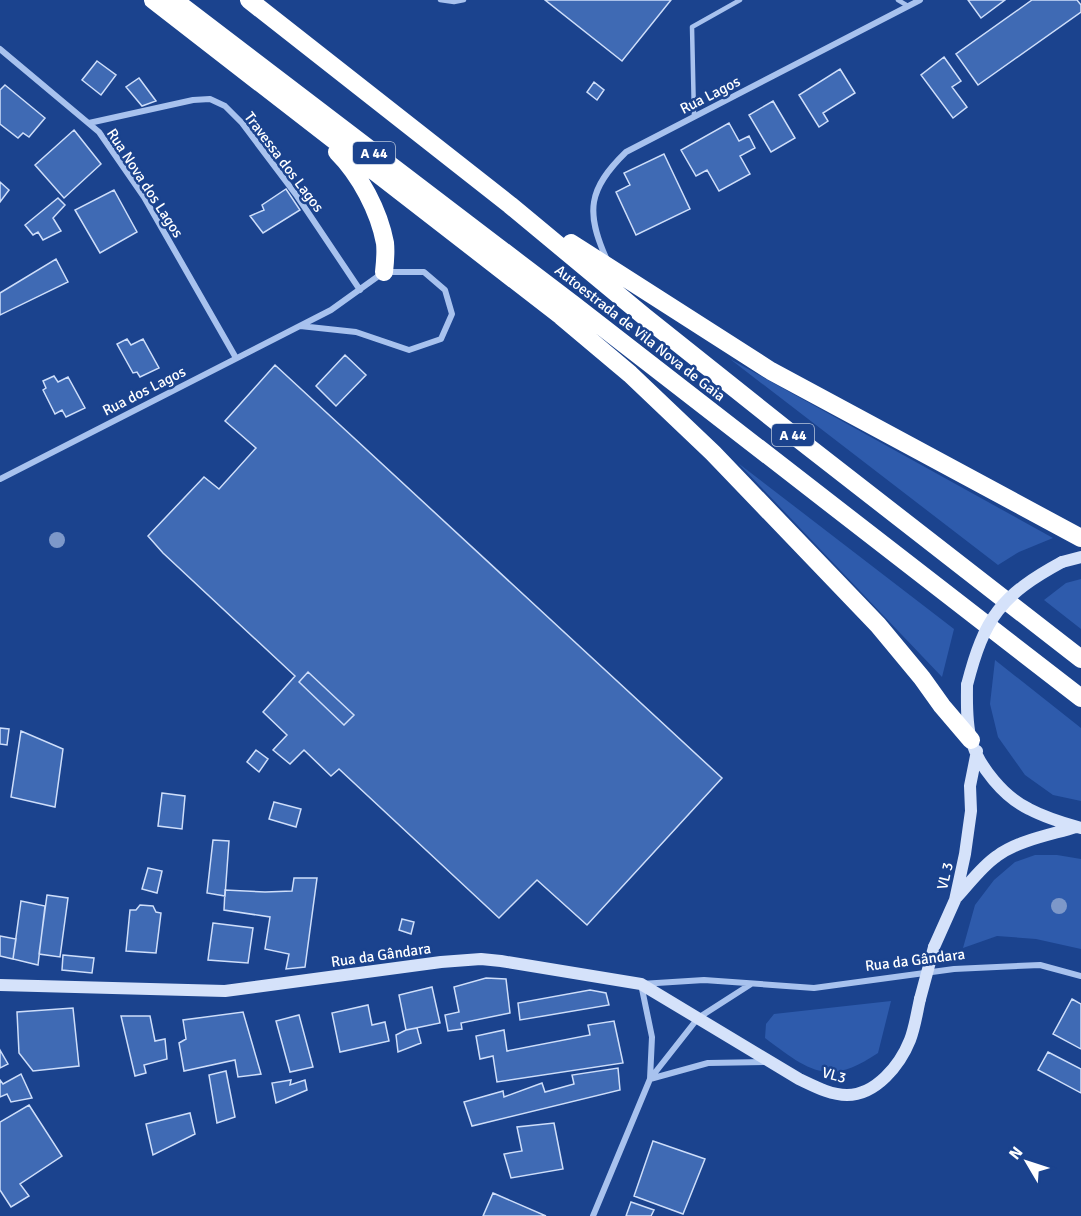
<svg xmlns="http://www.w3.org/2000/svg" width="1081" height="1216" viewBox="0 0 1081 1216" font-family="Signika,sans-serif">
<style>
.green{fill:#2e5bac}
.building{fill:#3f6ab4;stroke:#cedefa;stroke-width:1.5}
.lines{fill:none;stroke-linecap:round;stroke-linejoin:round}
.lane{stroke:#a8c2ee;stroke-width:4.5}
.street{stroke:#a8c2ee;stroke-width:6}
.secondary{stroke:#d5e2fa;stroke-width:12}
.highway{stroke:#fff;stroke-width:18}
.secondary-bridge{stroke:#d5e2fa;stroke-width:12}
.tree{fill:#7d98c9}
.labels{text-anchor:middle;stroke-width:5;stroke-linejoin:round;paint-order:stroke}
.shield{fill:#1b438e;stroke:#bbc7dd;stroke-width:1.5}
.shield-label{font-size:14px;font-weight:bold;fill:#fff}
.street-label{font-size:15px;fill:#fff;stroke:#1b438e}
</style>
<rect width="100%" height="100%" fill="#1b438e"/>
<path class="green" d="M730,359L1053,538L1019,552L998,565Z
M738,463L954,629L942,677Z
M1081,579V629L1044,600L1066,583Z
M995,660L1081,728V801L1053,795L1025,775L998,737L990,704Z
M1035,855H1057L1081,859V949L1036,939L997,936L963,948L975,905L994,880L1015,862Z
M891,1001L878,1053C828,1087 809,1071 765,1038L766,1024L774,1014Z"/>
<path class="building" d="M545,0H671L622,61Z
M968,0H1005L981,18Z
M1032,0H1077L1081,5V12L978,85L956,54Z
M944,57L961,81L952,87L967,107L953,118L921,75Z
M97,61L116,75L101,95L82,80Z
M840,69L855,93L823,113L828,121L819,127L799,95Z
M139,78L156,101L142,106L126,87Z
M594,82L604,90L597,100L587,92Z
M5,85L45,118L29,137L23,133L18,138L0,124V90Z
M773,101L795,138L771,152L749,115Z
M729,123L739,141L749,136L755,148L740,156L750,174L719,191L707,170L696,176L681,150Z
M74,130L101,164L64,198L35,165Z
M664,154L690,209L636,235L616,192L630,185L624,173Z
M0,182L9,190L0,202Z
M286,189L300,210L263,233L250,216L264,210L262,205Z
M114,190L137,232L100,253L75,210Z
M58,198L65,205L53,218L61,231L43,240L38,232L33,235L25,225Z
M56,259L68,282L0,315V293Z
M127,339L131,345L143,339L159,368L140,377L137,372L133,373L117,344Z
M345,355L366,375L336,406L316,386Z
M275,365L722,778L587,925L537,880L499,918L339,769L331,776L304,750L290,764L273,750L287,735L263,712L295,676L163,553L148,536L204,477L219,489L256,448L225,421Z
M54,376L58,382L68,377L85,408L66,417L62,410L55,414L43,390L46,388L43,381Z
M308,672L354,715L344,725L299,682Z
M0,728L9,729L7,745L0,744Z
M21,731L63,749L55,807L11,797Z
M256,750L268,759L259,772L247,762Z
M162,793L185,796L182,829L158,826Z
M274,802L301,809L296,827L269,819Z
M213,840L229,841L225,896L207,893Z
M148,868L162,871L157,893L142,889Z
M294,878H317L305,967L286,969L289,954L265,949L270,917L224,910L225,890L265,892L292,891Z
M47,895L68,898L60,957L39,954Z
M21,901L45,906L38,965L13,959Z
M140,905L153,906L156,912L161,913L156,953L126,951L130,910H136Z
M402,919L414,922L411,934L399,930Z
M213,923L253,928L248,963L208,960Z
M0,936L16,939L13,959L0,956Z
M63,955L94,958L92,973L62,970Z
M486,978L506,979L510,1013L461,1023L462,1029L448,1031L445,1015L459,1012L454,987Z
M432,987L440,1023L406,1030L399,995Z
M590,990L606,993L609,1005L520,1020L518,1003Z
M1072,999L1081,1004V1049L1053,1034Z
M368,1005L372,1025L385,1022L389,1041L340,1052L332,1013Z
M73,1008L79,1066L33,1071L19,1053L17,1012Z
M243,1012L261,1074L238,1077L235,1060L184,1071L179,1043L186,1039L183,1020Z
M299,1015L313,1067L290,1072L276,1021Z
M121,1016H150L155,1041L165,1039L167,1059L144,1065L146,1073L135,1076Z
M614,1021L623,1063L497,1082L493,1056L480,1059L476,1036L504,1030L507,1051L590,1035L588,1025Z
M417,1028L421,1043L398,1052L396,1035L406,1030Z
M0,1050L8,1064L0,1068Z
M1048,1052L1081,1069V1093L1038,1070Z
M618,1068L620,1090L472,1126L464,1102L503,1091L504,1097L542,1083L545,1092L574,1084L572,1075Z
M226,1071L235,1117L217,1123L209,1075Z
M21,1074L32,1098L11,1102L7,1094L0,1097V1080L3,1084Z
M291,1080L290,1085L305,1080L307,1090L276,1103L272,1083Z
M29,1105L62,1156L20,1184L29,1196L11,1207L0,1190V1122Z
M190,1113L195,1134L153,1155L146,1124Z
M554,1123L563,1169L511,1178L504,1154L522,1151L517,1127Z
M653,1141L705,1159L683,1214L634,1196Z
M493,1193L546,1216H483Z
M631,1202L654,1210L651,1216H626Z"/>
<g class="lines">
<path class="lane" d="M440,0L454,2L464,0
M898,0L908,6
M694,117L692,27L740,0"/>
<path class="street" d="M0,49L99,132L144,197L236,358
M89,123L193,100L210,99L225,106L242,123L297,196L360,290
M607,260C585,212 588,189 626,152L920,0
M0,479L331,310L384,272H424L445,290L452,314L441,339L409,350L356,332L300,326
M650,1079L652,1037L641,984L704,980L814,988L954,969L1040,965L1081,976
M650,1079L708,1063L767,1062
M593,1216L650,1079L698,1018L751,984"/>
<path class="secondary" d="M1062,562L1081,557
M967,685C967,702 966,722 971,740C979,767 1004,797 1029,809C1046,818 1063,823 1081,828
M957,897C970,883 981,867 997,856C1019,840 1050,835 1076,827
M934,947L955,900L965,854L971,811L970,786L977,751
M0,985L225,991L441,962L481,959L501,961L641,984L799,1079C814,1086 830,1095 847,1095C876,1095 900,1065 910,1040C915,1027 917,1012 920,999"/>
<path class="highway" d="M153,0L561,316L630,374L713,453L878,625L922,678L942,706L971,740
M174,0L574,305L1081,698
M249,0L510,205L645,317L797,438L1081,659
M337,152C360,175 379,211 385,243C386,252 385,263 384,272
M571,243L771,371L1081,538"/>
<path class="secondary-bridge" d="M967,685C984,618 1001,595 1062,562
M920,999L934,947"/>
</g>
<g class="tree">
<circle cx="57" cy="540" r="8"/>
<circle cx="1059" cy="906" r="8"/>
</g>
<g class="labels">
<g class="shield">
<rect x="353" y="142" width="42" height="22" rx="4.5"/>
<rect x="772" y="424" width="42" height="22" rx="4.5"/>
</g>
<g class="shield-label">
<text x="374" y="158">A 44</text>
<text x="793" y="440">A 44</text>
</g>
<g class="street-label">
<text transform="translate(710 95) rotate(-27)" y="5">Rua Lagos</text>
<text transform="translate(284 162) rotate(53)" y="5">Travessa dos Lagos</text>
<text transform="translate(145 183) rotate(57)" y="5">Rua Nova dos Lagos</text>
<text transform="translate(640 333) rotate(38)" y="5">Autoestrada de Vila Nova de Gaia</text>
<text transform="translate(144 391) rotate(-27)" y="5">Rua dos Lagos</text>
<text transform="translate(945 876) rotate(-77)" y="5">VL 3</text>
<text transform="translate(381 955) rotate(-8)" y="5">Rua da Gândara</text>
<text transform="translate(915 960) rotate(-7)" y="5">Rua da Gândara</text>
<text transform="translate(834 1075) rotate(15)" y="5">VL3</text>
</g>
</g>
<g transform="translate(1027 1162) rotate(309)" stroke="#1b438e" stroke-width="4.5" paint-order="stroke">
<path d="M0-4.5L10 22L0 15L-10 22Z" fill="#ffffff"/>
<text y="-9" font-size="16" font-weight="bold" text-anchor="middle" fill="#ffffff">N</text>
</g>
</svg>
